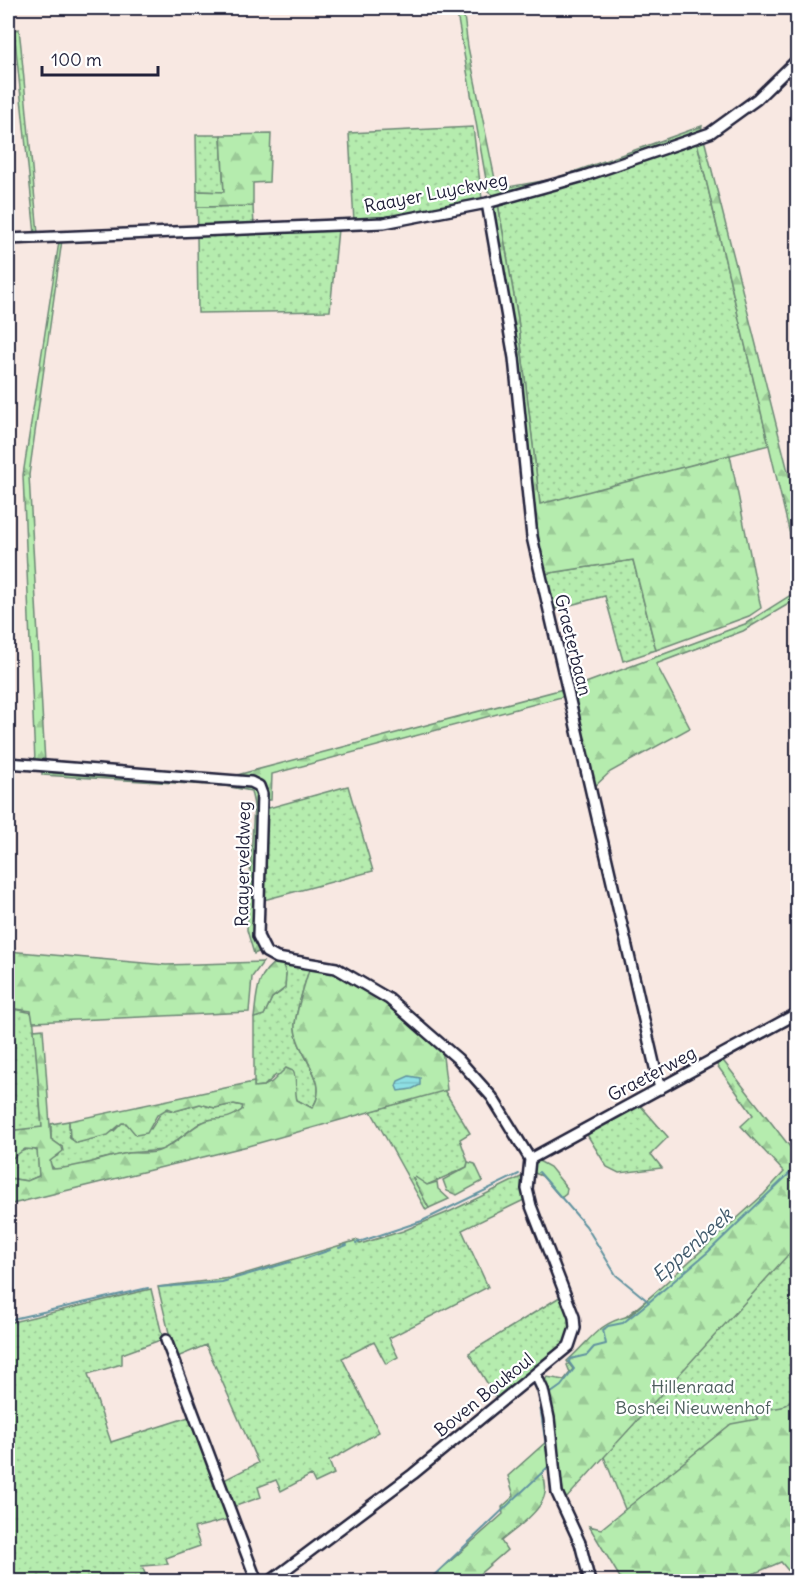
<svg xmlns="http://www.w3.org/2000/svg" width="805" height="1589" viewBox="0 0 805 1589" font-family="Delius,sans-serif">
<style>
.grass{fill:url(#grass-dots);stroke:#6c8774;stroke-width:1.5}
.forest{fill:url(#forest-firs);stroke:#6c8774;stroke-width:1.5}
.water{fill:url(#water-rules);stroke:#6293a0;stroke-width:1.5}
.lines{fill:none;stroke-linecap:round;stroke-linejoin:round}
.stream{stroke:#6293a0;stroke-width:2}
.minor-casing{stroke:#22223b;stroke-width:14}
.minor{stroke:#fff;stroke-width:9}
.labels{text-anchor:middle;stroke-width:4.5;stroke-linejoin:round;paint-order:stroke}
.street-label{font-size:18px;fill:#22223b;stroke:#fff}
.park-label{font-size:18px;fill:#4e5f5e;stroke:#fff}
.water-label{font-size:20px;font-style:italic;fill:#425b6d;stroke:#fff}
</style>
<defs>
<pattern id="grass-dots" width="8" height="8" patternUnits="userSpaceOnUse" patternTransform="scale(1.5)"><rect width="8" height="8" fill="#b5ecae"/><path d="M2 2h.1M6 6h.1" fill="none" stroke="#9bca97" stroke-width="1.8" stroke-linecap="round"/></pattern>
<pattern id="forest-firs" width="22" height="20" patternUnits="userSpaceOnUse" patternTransform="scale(1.5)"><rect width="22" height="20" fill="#b5ecae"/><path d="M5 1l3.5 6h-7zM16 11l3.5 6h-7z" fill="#9bca97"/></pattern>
<pattern id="water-rules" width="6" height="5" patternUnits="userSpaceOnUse" patternTransform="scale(1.5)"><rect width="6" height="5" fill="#8ddfe3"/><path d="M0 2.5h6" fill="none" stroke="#79bfc4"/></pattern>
</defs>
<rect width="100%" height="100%" fill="#f8e8e2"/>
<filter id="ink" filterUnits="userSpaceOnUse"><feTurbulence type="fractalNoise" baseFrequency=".0167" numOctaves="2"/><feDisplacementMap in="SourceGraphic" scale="12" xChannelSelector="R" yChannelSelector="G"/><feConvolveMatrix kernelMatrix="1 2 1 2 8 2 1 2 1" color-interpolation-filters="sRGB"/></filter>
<g filter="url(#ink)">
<path class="grass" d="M19,29L21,47L38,234H35L14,30Z
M473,127L482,199L414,214L354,222L349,133Z
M196,135H221L224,192L197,191Z
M697,142L769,445L540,505L518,319L498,204L604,174Z
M253,206L254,227L198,228L197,207Z
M338,229L330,311L198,313L197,235Z
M633,560L656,650L623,661L605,596L551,610L544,574Z
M348,786L373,871L260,901L265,809Z
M282,962L311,965C307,975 294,1018 295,1028C297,1057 332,1081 312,1108L297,1100L294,1091L276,1075L264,1086L254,1087V1018L264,1015L272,998L282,991L286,974Z
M8,1008L33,1013L42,1128L8,1131Z
M444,1090L470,1133L460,1139L468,1162L467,1167L427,1185L413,1178L429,1208L426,1210L371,1111Z
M200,1104L215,1108L233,1104L243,1106L242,1110L227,1120H210L200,1123L163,1150L128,1153L97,1160L88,1166L55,1170L50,1164L51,1159L59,1155L62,1147L51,1139V1124L69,1121L70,1138L77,1143L114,1131L122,1123L151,1129L163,1109L175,1111Z
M640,1105L668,1137L651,1154L662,1168L619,1173L607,1167L586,1133Z
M32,1148L38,1152L39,1176L27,1181L8,1178V1161L19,1152Z
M797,1169V1554L654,1581L567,1365L716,1243Z
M523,1176L524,1200L462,1230L488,1287L389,1338L398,1357L386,1364L374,1342L342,1358L379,1432L329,1461L334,1474L315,1483L311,1475L281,1491L276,1480L258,1487L261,1497L233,1507L222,1481L258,1463L206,1345L175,1358L158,1287L230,1278L358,1240L360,1244L403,1231L451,1211Z
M151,1289L163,1339L122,1354V1364L88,1374L111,1442L189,1417L229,1519L194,1528L200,1546L166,1558L168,1564L142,1566L148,1581L8,1582V1323Z
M563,1295L571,1318L567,1343L498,1401L469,1353Z"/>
<path class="forest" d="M456,8H463L468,47L497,189L554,179L702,126L701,133L572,176L495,196L488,191Z
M271,134L269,182L253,183V206L197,207V191L224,192L221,135Z
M704,139L797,507V564L697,142Z
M498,204L518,319L540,504L730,455L761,608L749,616L656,650L633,560L544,574L492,211Z
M62,240L29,475L45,763L35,762L23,475L59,242Z
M797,591V599L743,631L656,664L690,728L610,772L593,788L572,688L745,624Z
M563,689L565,696L272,774L271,800H265C260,780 256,778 237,775Z
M42,769L250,784L257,790L260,805L253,929L256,943L261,951L254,954L247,930L254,805L251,791L225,786L42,775Z
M8,951L166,965L263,962L252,977L249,1012L33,1022L31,1011L8,1008Z
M277,961L282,962L286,974L285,988L272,998L264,1015L254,1018C257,994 256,974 277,961Z
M311,965C359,971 407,1018 442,1048L447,1090L248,1146L8,1205V1178L27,1181L39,1176L37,1150L25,1149L8,1161V1131L42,1127L34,1030L43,1029L51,1139L62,1147L63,1151L50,1161L52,1169C80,1168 103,1157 129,1153C139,1152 152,1155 161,1150C177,1144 188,1129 203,1122C217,1115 223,1124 242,1110L243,1106L234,1104L215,1108L200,1104L175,1111L168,1108L157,1115L147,1133L136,1135L126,1123H122L108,1135L77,1143L70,1138L69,1121L239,1085L254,1082V1087L264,1086L272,1082L286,1068L293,1071C298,1080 294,1089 297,1100L312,1108C332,1081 297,1056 295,1028C294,1018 307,975 311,965Z
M721,1058L797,1156V1245L565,1500L543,1385L547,1377L564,1380L573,1369L567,1361C591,1340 596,1324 629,1316L764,1194L784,1172L741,1126L753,1115L714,1061Z
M537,1160L550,1167L567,1188L566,1194L561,1198L542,1176L532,1172Z
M468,1162L475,1164L483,1181L457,1195L447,1191L443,1180L467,1167Z
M415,1177L427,1185L437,1182L438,1189L449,1199L429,1208L413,1178Z
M797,1396V1581L781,1562L736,1581H622L589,1526L601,1529L731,1424L758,1419L753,1412L782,1407Z
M547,1441L550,1465L542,1474C557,1503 521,1524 501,1541L507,1550L475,1578L477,1581L427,1582L503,1514L502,1507L514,1496L508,1476Z"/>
<path class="water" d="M409,1076L420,1078V1085L412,1089L398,1091L396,1086L398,1081Z"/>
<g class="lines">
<path class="stream" d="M539,1172L586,1226L616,1275L649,1302L708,1252L793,1170L798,1162
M356,1243L422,1221L519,1174
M339,1248L347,1245
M304,1259L330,1250
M160,1287L222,1282L290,1262
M8,1320L148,1288
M547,1396L561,1386L574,1369L569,1362L570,1359L587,1355L594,1347L606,1344L603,1330L608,1326L623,1323L649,1302
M427,1582L549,1466L539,1399"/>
<defs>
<path id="minor" d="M487,203L514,358L532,537L660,1089
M8,239L384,223L487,203L584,176L710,133L757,99L798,59
M8,763L251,782L259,786L262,794L258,936L266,952L277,958L336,968L389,999L458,1059L492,1097L530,1159
M166,1340L257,1582
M536,1375L543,1390L549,1418L557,1493L580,1543L590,1582
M269,1582L413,1474L569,1346L575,1328L574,1317L531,1206L527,1189L530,1159L798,1013"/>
</defs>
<use href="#minor" class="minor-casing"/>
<use href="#minor" class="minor"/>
</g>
</g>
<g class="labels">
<g class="street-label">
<text transform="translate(436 193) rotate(-11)" y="6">Raayer Luyckweg</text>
<text transform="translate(573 645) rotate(76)" y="6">Graeterbaan</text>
<text transform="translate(243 864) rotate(-89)" y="6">Raayerveldweg</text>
<text transform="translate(652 1074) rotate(-28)" y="6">Graeterweg</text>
<text transform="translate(484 1395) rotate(-39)" y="6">Boven Boukoul</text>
</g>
<g class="park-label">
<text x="693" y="1393">Hillenraad<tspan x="693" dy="21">Boshei Nieuwenhof</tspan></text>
</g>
<g class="water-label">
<text transform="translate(692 1245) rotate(-42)" y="7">Eppenbeek</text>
</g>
</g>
<rect width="805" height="1589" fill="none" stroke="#fff" stroke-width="30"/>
<rect x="15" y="15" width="775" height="1559" fill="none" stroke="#22223b" stroke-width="2" filter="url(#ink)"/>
<path d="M42 66v9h116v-9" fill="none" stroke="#22223b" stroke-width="3"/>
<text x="51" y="66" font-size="18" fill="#22223b" stroke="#ffffff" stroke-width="4.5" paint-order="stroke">100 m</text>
</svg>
